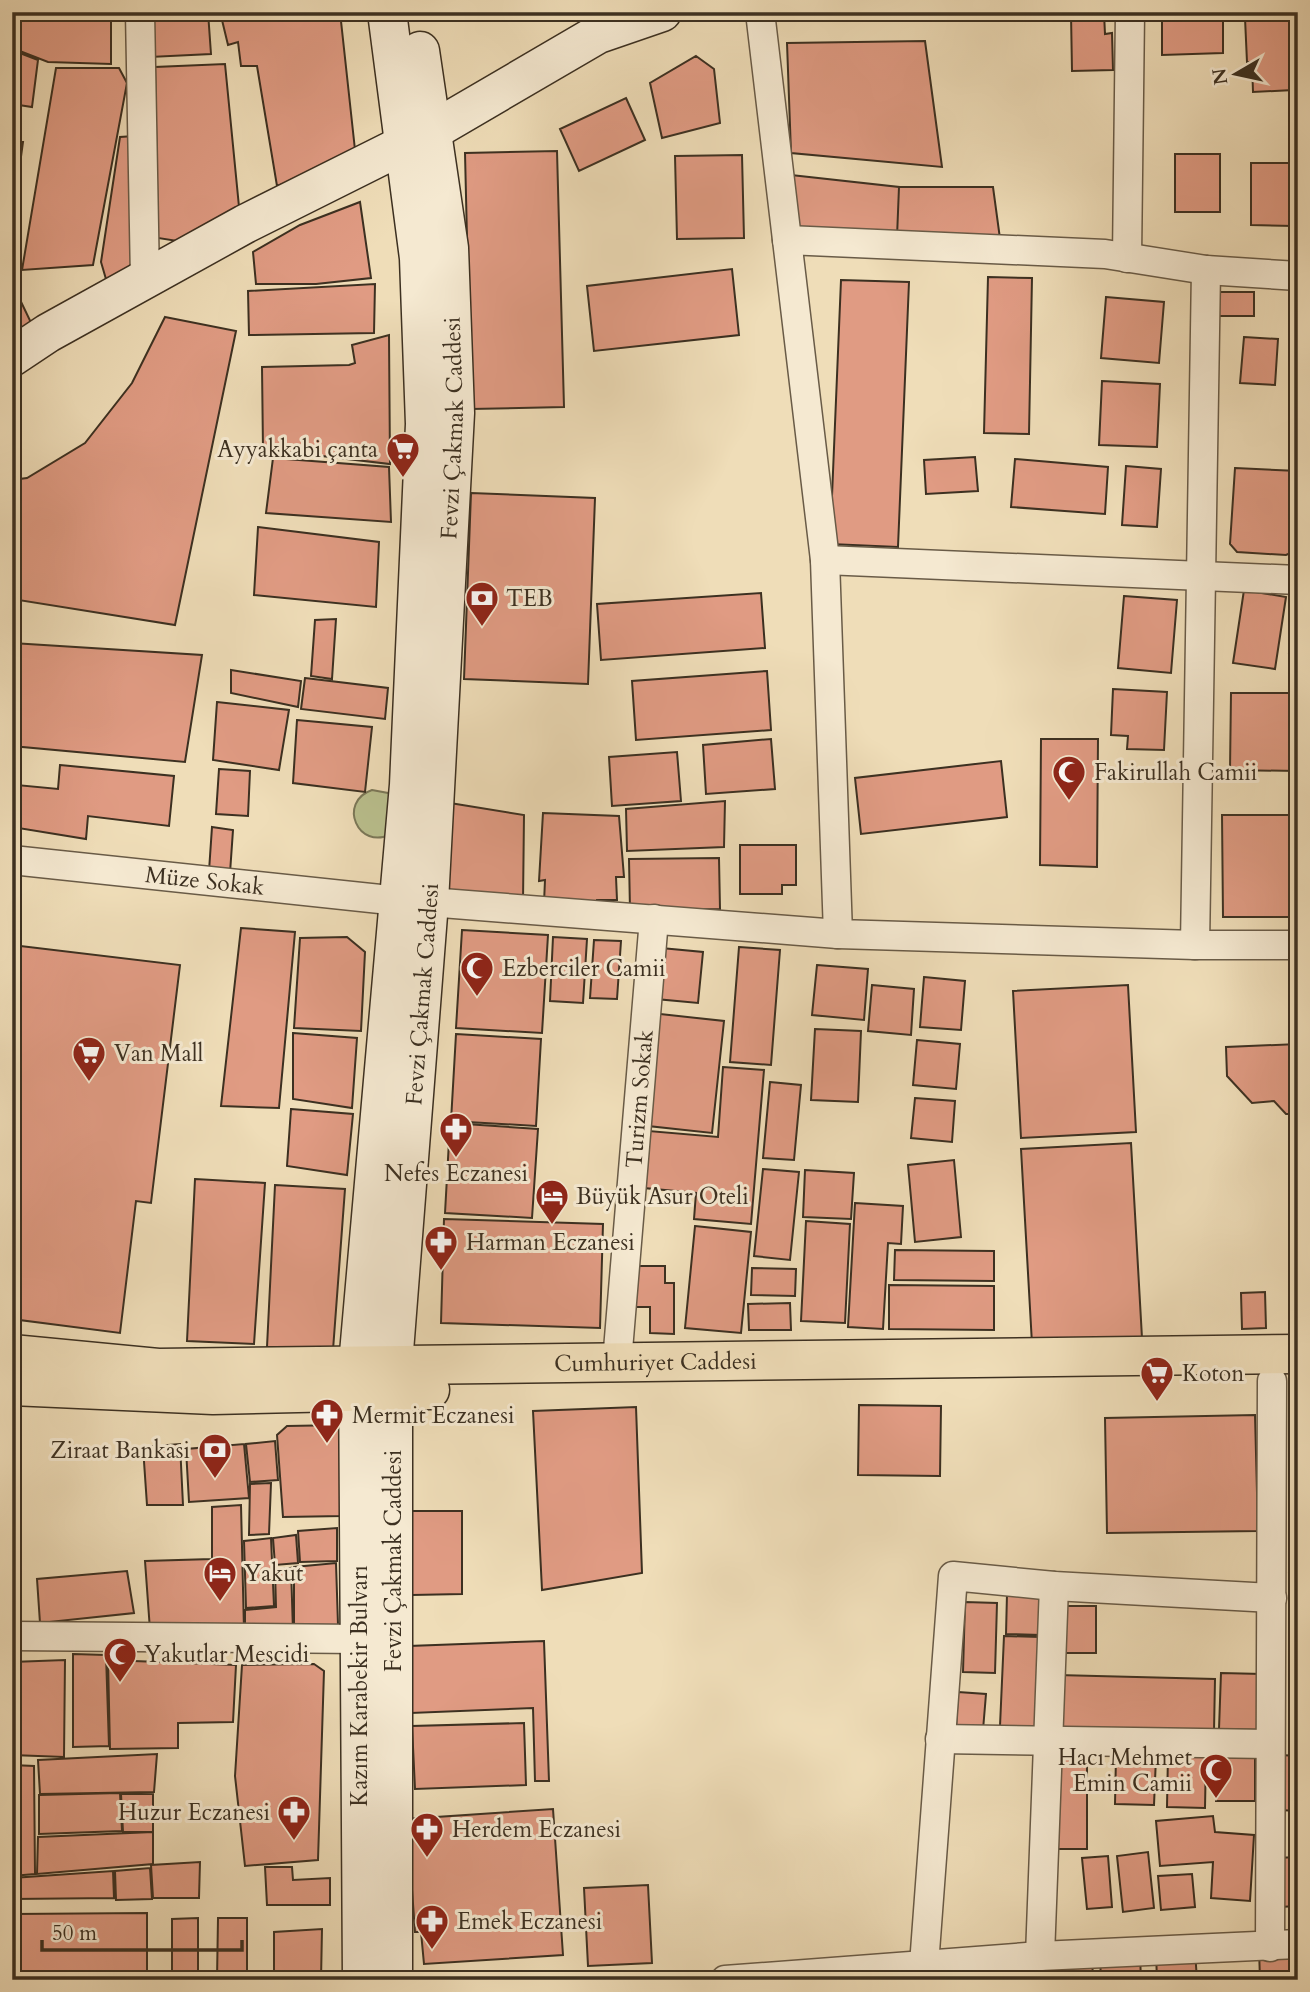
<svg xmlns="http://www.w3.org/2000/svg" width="1310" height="1992" viewBox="0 0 1310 1992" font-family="Cardo,serif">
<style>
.green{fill:#bac08e;stroke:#7b7858;stroke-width:2}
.building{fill:#e09b83;stroke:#3c3021;stroke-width:2}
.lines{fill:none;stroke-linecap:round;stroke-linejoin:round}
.street-casing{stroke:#695b47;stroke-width:31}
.secondary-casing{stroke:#3c3021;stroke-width:41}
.primary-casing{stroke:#3c3021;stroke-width:41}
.street{stroke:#f5e9d1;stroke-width:28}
.secondary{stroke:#f5e9d1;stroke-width:38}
.primary{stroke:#efddb8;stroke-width:38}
.labels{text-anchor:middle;stroke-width:6;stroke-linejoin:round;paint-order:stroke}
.street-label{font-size:23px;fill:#3c3021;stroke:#f5e9d1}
.poi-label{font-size:23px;fill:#3c3021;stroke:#f5e9d1;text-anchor:start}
</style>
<rect width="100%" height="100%" fill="#efddb8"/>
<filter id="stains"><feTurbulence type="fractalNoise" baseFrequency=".00286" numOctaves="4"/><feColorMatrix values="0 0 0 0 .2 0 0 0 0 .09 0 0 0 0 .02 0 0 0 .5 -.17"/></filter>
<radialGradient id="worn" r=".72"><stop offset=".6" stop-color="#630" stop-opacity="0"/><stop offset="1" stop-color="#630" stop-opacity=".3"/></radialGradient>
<path class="green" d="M372,790L388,793L394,798L391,834C358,851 337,802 372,790Z"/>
<path class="building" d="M12,12H111V64L48,62L12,48Z
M147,12H208L211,54L150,57Z
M232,12H340L356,159L277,186L257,66H241L238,42L228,45L222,20L232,18Z
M1162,12H1223V53L1162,55Z
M1104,13L1105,34L1112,33L1113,70L1072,71L1071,14Z
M1290,15L1293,90L1253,92L1252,62H1247L1245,18Z
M925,41L942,167L791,153L787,43Z
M12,50L38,60L32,107L12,104Z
M696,56L714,69L720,123L662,138L650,83Z
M225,64L240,217L190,243L158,238L155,67Z
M56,68H119L127,83L93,265L22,270Z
M626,98L645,140L579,171L560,129Z
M134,136L140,278L108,286L101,262L120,137Z
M12,142H23L16,193L12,192Z
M557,151L564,407L471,409L465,153Z
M1175,154H1220V212H1175Z
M742,155L744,238L677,239L675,156Z
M1251,163H1293V226L1251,225Z
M791,175L899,187L897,237L794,234Z
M899,187H993L1001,246L897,237Z
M360,202L371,278L316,284H256L253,252L300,225Z
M732,269L739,335L594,351L587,286Z
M988,277L1032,278L1029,434L984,433Z
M841,280L909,282L898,547L830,544Z
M12,283L36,333L12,346Z
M375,284L374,333L249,335L248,291Z
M1219,292H1254V316H1219Z
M1106,297L1164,302L1159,363L1101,358Z
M165,317L236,331L175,625L12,599V480L27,478L85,443L132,383Z
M389,335L390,464L263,449L262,367L349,365L355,363L352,345Z
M1244,337L1278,339L1275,385L1240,383Z
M1102,381L1160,384L1157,447L1099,445Z
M975,457L978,491L926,494L924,460Z
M273,458L389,467L391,522L266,513Z
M1015,459L1108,467L1105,514L1011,507Z
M1126,466L1161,469L1157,527L1122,525Z
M1235,468L1298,471L1295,551L1286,555L1237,552L1230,544Z
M471,493L595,498L588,684L464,679Z
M258,527L379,542L376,607L254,595Z
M1244,590L1286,597L1275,669L1233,663Z
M761,593L765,648L601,660L597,604Z
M1124,596L1177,600L1171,673L1118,668Z
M1292,608L1298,609V653H1289Z
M336,619L332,679L311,676L315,620Z
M12,643L202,655L185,762L12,746Z
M231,670L301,681L298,707L231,693Z
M767,671L771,730L636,740L632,681Z
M305,678L388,688L385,719L301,709Z
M1113,689L1167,692L1164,750L1127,749L1128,736L1111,735Z
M1231,693H1298L1297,771L1230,770Z
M217,702L289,710L279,770L213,760Z
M297,720L372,727L365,792L293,783Z
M771,739L775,789L706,794L703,745Z
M1041,739H1098L1097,867L1040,865Z
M677,752L681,801L612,806L609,757Z
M1001,761L1007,817L861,834L855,778Z
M60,765L174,776L169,826L88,816L86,839L12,827L17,785L58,789Z
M219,769L250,771L248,816L216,814Z
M725,801L724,847L627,851L626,809Z
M450,803L524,815L523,902L445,897Z
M543,813L619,816L624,877H616L617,900H597V912L544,903L545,880L539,881Z
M1222,815H1298V917H1223Z
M212,827L233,830L230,873L209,871Z
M740,845H796V885H782V894H740Z
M719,858L720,909L630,910L629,859Z
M241,928L295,932L279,1108L221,1106Z
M462,930L548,935L542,1033L456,1028Z
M347,937L365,952L361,1031L294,1028L300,938Z
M553,937L587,939L583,1003L550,1001Z
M594,940L621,941L617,999L590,998Z
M12,945L180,965L151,1203L136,1201L120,1333L12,1319Z
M739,947L780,950L771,1065L730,1062Z
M661,948L703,952L698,1003L656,999Z
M817,965L868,969L864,1020L812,1015Z
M924,977L965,981L961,1030L920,1027Z
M872,985L914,989L911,1035L868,1031Z
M1128,985L1136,1132L1021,1138L1013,991Z
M651,1013L724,1021L712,1133L639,1125Z
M815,1029L861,1031L858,1102L811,1100Z
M293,1033L357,1038L352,1108L293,1099Z
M456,1034L541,1039L536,1126L451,1121Z
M917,1040L960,1044L956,1089L913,1085Z
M1298,1044V1114H1286L1274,1101L1252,1103L1227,1076L1226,1047Z
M723,1067L764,1070L751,1224L694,1219L696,1193L644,1188L649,1131L718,1137Z
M770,1082L801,1085L794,1160L763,1158Z
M915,1098L955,1101L952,1142L911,1138Z
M291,1109L353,1114L347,1175L287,1166Z
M450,1123L538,1129L532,1218L445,1213Z
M1131,1143L1142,1338L1032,1344L1021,1149Z
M954,1160L961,1237L915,1242L908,1165Z
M763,1169L799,1172L790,1260L754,1256Z
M805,1170L854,1173L851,1219L803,1217Z
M195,1179L265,1183L254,1344L187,1341Z
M275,1185L345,1189L333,1350L267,1347Z
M855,1203L903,1206L901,1244L888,1243L883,1329L848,1327Z
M444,1219L603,1224L600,1328L441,1323Z
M806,1221L850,1224L845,1323L801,1321Z
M695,1226L751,1232L741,1333L685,1328Z
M895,1250L994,1251V1281L894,1280Z
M625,1266H665V1283H674V1334L650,1333V1307H625Z
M752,1268L796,1269L795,1296L751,1295Z
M889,1285L994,1286V1330L889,1329Z
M1265,1292L1266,1328L1242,1329L1241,1293Z
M790,1303L791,1330H749L748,1304Z
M859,1405L941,1406L940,1476L858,1475Z
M636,1407L642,1573L542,1590L533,1411Z
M1255,1415L1258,1531L1107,1533L1105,1418Z
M342,1425L343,1516L283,1517L277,1435L287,1426Z
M1295,1432L1298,1433V1572H1289Z
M275,1441L278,1480L250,1482L246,1444Z
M180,1444L183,1505H147L143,1447Z
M244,1444L249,1498L189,1502L186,1449Z
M271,1483L269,1534L249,1535L250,1484Z
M241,1505L244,1630H150L145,1561L212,1559V1507Z
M411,1511H462V1594L412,1595Z
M337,1528V1561L300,1562L298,1531Z
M296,1535L298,1563L275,1565L273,1538Z
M271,1538L274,1606L246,1608L244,1541Z
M336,1563L338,1625H294V1567Z
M291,1568L293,1631L245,1632V1610L276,1607L275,1570Z
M127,1571L134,1613L40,1623L37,1579Z
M1007,1594H1042L1041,1635L1006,1634Z
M965,1602L997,1603L995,1673L963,1672Z
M1058,1606H1096V1653H1058Z
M1004,1636L1040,1637L1036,1727L1000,1726Z
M544,1641L549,1781H535L533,1708L411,1713L409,1646Z
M73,1654L106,1655L109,1746L73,1747Z
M65,1660L64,1757L12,1755V1662Z
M108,1660L236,1665L233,1722L178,1723V1748L110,1749Z
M314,1664L324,1671L318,1860L245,1866L235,1776L242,1665Z
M1221,1673L1262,1674L1260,1730L1219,1729Z
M1057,1675L1215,1679L1214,1731L1056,1727Z
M958,1692L986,1694L983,1730L956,1728Z
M524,1723L526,1785L415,1789L412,1726Z
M1087,1752V1849H1050V1753Z
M157,1754L154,1792L40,1794L38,1760Z
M1168,1754L1206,1755L1205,1808L1167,1807Z
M1216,1755H1255V1801H1216Z
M1280,1755L1298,1756V1811L1279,1810Z
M1116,1756L1156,1757L1154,1805L1115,1804Z
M12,1765L34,1766L35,1874L12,1876Z
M120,1793L122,1831L39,1834V1795Z
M121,1794H153V1832H123Z
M553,1809L563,1955L424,1964L421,1932H415L407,1819Z
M1213,1816L1215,1832L1254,1835L1250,1901L1211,1898L1213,1862L1160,1866L1156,1821Z
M153,1832V1864L37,1874L38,1837Z
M1148,1852L1154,1908L1123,1912L1117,1856Z
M1108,1856L1112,1907L1087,1909L1082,1858Z
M1298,1857V1906L1279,1907L1276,1858Z
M200,1862L199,1898H153L151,1865Z
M265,1867H292L293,1880L330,1878V1905H267Z
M150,1868L152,1899L116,1900L115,1871Z
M113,1871L114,1898L12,1899V1878Z
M1192,1874L1195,1907L1161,1910L1158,1876Z
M648,1885L652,1963L588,1966L584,1888Z
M147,1913V1980H12V1914Z
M198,1918V1980H172V1919Z
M218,1918H247V1980H217Z
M322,1929L321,1980H274V1932Z
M1298,1947V1980H1260L1259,1949Z
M1195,1951L1197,1980H1157L1156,1953Z
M1140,1955L1141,1980H1101L1100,1957Z
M1092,1956L1093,1980H1039L1038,1959Z"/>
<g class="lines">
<defs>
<g id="street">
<path d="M140,12L145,280"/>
<path d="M760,12L825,560L838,934L1195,945H1298"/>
<path d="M787,240L1105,254L1206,270L1298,276"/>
<path d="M1127,258L1130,12"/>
<path d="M825,560L1298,580"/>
<path id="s1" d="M12,860L399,901"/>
<path d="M429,902L838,934"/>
<path d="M1195,945L1206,270"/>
<path id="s2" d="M617,1362L654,919"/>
<path d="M12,1636L359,1639"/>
<path d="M940,1739L1269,1744"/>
<path d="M1270,1947L1272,1381"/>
<path d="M1040,1956L1054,1586"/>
<path d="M924,1965L953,1576L1054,1586L1272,1598"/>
<path d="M725,1980L1040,1956L1298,1944"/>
</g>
<g id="secondary">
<path d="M432,131L598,34L662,12"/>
<path d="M12,357L48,333L245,224L405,144"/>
<path d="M362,1980L358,1365L409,785L425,424L419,258L387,12"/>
<path id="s3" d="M393,1980V1364L429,902L455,413L449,248L420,51"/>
</g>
<g id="primary">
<path id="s4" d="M12,1354L158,1368L1298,1354"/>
<path d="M12,1386L213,1395L430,1390"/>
</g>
</defs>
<use href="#street" class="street-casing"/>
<use href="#secondary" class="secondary-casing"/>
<use href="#primary" class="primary-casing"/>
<use href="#street" class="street"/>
<use href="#secondary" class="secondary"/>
<use href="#primary" class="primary"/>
</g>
<defs>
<symbol id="supermarket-pin" viewBox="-11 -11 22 30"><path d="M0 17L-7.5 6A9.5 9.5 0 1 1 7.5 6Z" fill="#8f2418" stroke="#f5e9d1"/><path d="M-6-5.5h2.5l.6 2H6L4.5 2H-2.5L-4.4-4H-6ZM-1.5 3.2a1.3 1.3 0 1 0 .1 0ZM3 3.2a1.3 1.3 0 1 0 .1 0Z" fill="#fff"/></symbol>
<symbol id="bank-pin" viewBox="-11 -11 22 30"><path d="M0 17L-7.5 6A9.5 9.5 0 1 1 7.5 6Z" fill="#8f2418" stroke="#f5e9d1"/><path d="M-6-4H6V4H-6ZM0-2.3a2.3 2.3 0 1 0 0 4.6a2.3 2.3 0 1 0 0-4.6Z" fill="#fff"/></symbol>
<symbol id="mosque-pin" viewBox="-11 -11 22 30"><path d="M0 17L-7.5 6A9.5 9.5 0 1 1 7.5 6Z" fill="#8f2418" stroke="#f5e9d1"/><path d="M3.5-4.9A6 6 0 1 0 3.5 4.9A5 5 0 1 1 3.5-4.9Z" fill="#fff"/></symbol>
<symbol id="pharmacy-pin" viewBox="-11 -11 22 30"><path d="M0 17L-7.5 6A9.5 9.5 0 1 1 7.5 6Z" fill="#8f2418" stroke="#f5e9d1"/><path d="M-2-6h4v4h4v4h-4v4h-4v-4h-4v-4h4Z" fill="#fff"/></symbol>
<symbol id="hotel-pin" viewBox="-11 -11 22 30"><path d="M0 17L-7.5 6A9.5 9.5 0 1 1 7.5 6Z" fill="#8f2418" stroke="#f5e9d1"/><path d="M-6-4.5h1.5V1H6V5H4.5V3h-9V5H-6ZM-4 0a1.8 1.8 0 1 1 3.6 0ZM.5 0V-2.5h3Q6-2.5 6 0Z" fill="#fff"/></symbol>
</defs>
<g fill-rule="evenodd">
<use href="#supermarket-pin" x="384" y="430" width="38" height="52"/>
<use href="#bank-pin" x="463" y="579" width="38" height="52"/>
<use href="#mosque-pin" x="1050" y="753" width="38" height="52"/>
<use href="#mosque-pin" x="458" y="949" width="38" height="52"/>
<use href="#supermarket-pin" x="70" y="1034" width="38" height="52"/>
<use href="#pharmacy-pin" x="437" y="1110" width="38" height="52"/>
<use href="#hotel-pin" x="533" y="1177" width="38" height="52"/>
<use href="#pharmacy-pin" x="422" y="1223" width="38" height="52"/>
<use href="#supermarket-pin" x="1138" y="1354" width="38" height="52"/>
<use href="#pharmacy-pin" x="308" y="1396" width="38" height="52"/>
<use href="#bank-pin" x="196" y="1431" width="38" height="52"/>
<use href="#hotel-pin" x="201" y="1554" width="38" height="52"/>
<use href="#mosque-pin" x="101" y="1635" width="38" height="52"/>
<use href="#mosque-pin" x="1197" y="1751" width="38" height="52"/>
<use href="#pharmacy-pin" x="275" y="1793" width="38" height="52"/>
<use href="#pharmacy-pin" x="408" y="1810" width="38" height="52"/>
<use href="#pharmacy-pin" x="413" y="1902" width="38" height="52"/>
</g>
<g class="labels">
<g class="street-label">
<text dy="8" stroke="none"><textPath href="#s3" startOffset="1554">Fevzi Çakmak Caddesi</textPath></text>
<text dy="8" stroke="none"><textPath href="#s1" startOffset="194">Müze Sokak</textPath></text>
<text dy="8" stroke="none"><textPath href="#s3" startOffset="987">Fevzi Çakmak Caddesi</textPath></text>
<text dy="8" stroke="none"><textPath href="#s2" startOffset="264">Turizm Sokak</textPath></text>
<text dy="8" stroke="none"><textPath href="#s4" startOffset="644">Cumhuriyet Caddesi</textPath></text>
<text transform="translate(393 1561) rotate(-90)" y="8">Fevzi Çakmak Caddesi</text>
<text transform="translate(359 1686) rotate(-90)" y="8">Kazım Karabekir Bulvarı</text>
</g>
<g class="poi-label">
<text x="378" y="457" text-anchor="end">Ayyakkabi çanta</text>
<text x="506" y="606">TEB</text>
<text x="1094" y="780">Fakirullah Camii</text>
<text x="502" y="976">Ezberciler Camii</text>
<text x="114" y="1061">Van Mall</text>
<text x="456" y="1181" text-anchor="middle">Nefes Eczanesi</text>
<text x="576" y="1204">Büyük Asur Oteli</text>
<text x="466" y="1250">Harman Eczanesi</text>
<text x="1182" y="1381">Koton</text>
<text x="352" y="1423">Mermit Eczanesi</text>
<text x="190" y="1458" text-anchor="end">Ziraat Bankasi</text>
<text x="244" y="1581">Yakut</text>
<text x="144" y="1662">Yakutlar Mescidi</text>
<text x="1192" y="1765" text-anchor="end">Hacı Mehmet<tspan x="1192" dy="26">Emin Camii</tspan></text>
<text x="270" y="1820" text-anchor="end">Huzur Eczanesi</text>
<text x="452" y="1837">Herdem Eczanesi</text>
<text x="457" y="1929">Emek Eczanesi</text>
</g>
</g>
<rect width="1310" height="1992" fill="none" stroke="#efddb8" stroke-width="42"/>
<rect x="14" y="14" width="1282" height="1964" fill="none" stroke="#3c3021" stroke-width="3.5"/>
<rect x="21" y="21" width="1268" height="1950" fill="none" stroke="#3c3021" stroke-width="2"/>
<g transform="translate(1236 74) rotate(261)" stroke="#f5e9d1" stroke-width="5" paint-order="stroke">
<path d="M0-5L12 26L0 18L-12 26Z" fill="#3c3021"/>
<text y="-10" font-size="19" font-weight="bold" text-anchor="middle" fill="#3c3021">N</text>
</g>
<path d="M42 1940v10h200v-10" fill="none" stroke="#3c3021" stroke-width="3.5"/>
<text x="52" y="1940" font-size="21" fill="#3c3021" stroke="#f5e9d1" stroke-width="5" paint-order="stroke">50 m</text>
<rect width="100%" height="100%" filter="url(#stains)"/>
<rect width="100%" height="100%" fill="url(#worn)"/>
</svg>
